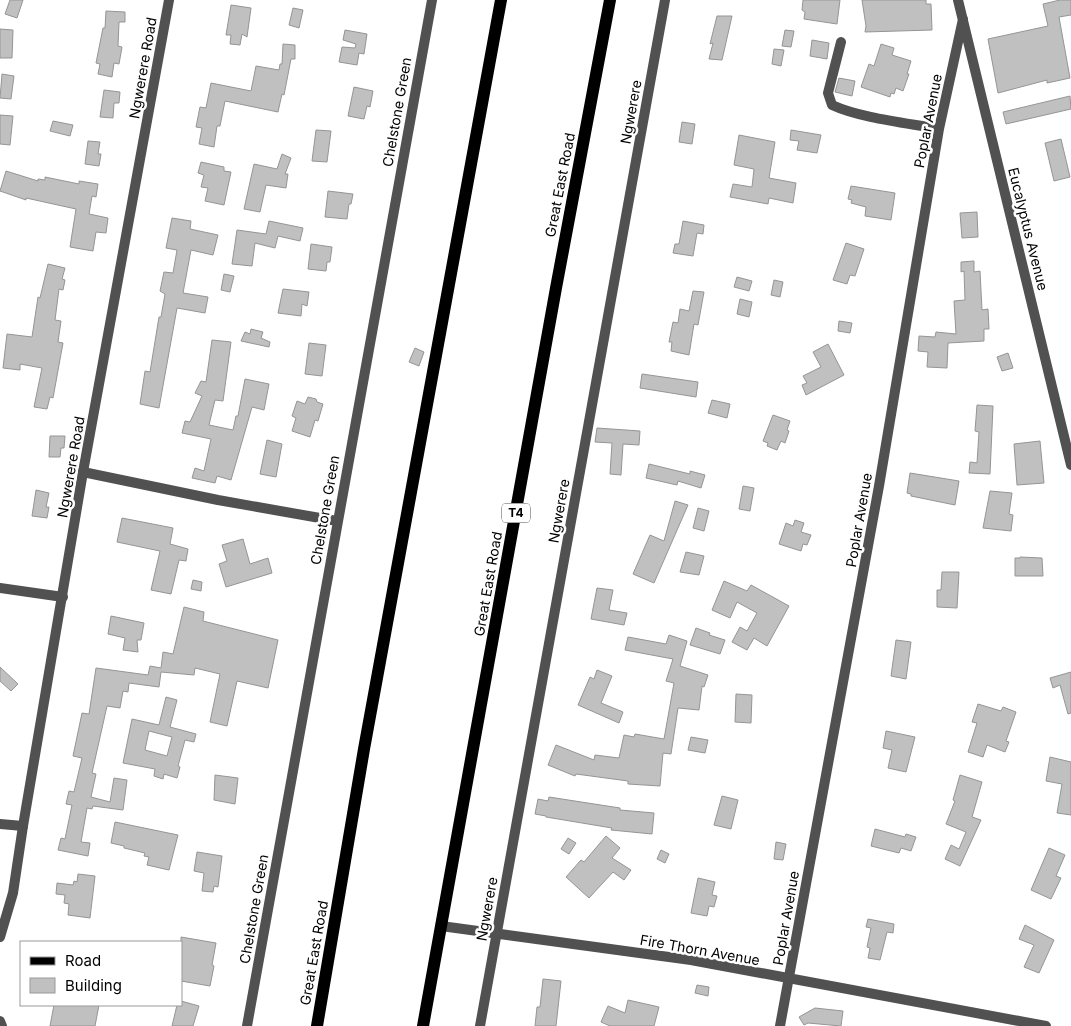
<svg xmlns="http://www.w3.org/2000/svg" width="1071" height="1026" viewBox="0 0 1071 1026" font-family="Inter,sans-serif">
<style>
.building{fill:#c0c0c0;stroke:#959595;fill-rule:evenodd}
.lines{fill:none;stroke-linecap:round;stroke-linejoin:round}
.minor{stroke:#515151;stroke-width:10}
.tertiary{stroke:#515151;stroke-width:10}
.primary{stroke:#000;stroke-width:12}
.labels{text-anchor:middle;stroke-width:5;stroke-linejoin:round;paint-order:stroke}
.shield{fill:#fff;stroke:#4c4c4c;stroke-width:1}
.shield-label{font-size:12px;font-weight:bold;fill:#000}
.street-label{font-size:14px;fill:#000;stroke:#fff}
</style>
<rect width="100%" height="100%" fill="#fff"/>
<path class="building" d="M10,0H23L17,18L5,14Z
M803,0H840L837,24L804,19L805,12L802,10Z
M862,0H926V4H931L932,30L865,32L866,26Z
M1060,0H1071V15L1059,17L1070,78L1047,83V80L998,93L988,39L1048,26L1043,4Z
M231,5L251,8L247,37L242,34L240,45L230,44L231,35H226Z
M293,8L303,10L299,28L289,25Z
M106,11L125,12V22H119L118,46L122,47L119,64L114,63L112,77L98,74L100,64L96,63L103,28H105Z
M717,16H732L722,60L709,59L713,43L710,44Z
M0,29L13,30L12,58H0Z
M345,30L367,34L364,54L359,53L357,65L339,62L342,47L355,48L356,44L343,40Z
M785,30L794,31L791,47L782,46Z
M812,40L829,43L827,59L810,56Z
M283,44L295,45V59H291L284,95L282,94L278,112L225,101L220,126H217L214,147L199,144L202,128L196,127L200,107L206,108L211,83L251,91L256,66L279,70L280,64H282Z
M881,44L894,48L892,55L911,61L907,74H909L903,91L896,88L894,94L891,93L890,97L861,87L869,64L874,66Z
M774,49L784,50L781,66L772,64Z
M2,74L14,76L11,99L0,98Z
M839,78L855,81L852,96L835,92Z
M354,87L373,91L370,107L367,106L364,119L348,116Z
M104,90L120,92L119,103H114L113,118L100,117Z
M1070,96L1071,109L1006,124L1003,112Z
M0,115L13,116L10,145L0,144Z
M53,121L73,125L70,136L50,131Z
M682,122L695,124L692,144L679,142Z
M316,130L331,131L327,162L312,161Z
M791,130L821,135L817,153L797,150L799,141L790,140Z
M739,135L775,142L769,178L796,183L793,203L769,198L768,204L730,197L733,184L752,187L754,169L734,165Z
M1061,139L1070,177L1054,181L1045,143Z
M88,141L100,142L98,154H101L99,166L85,164Z
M282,154L291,158L285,174H288L286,188L266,185L260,212L244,209L254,164L277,169Z
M201,162L224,167V171L231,172L224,205L205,201L208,188L201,187L204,175L198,173Z
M6,171L38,181V179L45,180V177L79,184V181L98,184L96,197L92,196L89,214L108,218L106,233L96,232L93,251L70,247L76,209L26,198V200L0,191Z
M851,186L895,193L891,220L865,216L866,207L851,203L852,200L848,199Z
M328,191L353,194L351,204H349L347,219L325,217Z
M977,212L978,237L962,238L960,213Z
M172,218L191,221L190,229L218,235L213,255L191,250L183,293L208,297L205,313L177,308L159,408L140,404L145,371L150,372L159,317H161L165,294L160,291L164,272L173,273L177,250L166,248Z
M269,221L303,228L300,241L278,236L275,248L255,243L252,266L232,264L237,230L266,234Z
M683,221L704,225L703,234L697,233L693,256L673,253L675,244H679Z
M846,243L864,249L855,276L850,275L847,284L833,280Z
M311,244L332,247L330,262H327L326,271L308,269Z
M974,261V272L980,271L982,310L988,309L989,329H984V341L948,343L947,368L927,367L928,352L918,351L919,336L935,337L936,332L956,334L954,301L965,300L964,271L961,272V262Z
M48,264L65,268L62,279L65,280L63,290L59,289L55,320L61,321L58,342L63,343L53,398L50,397L47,409L34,407L42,368L20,364V370L3,368L7,334L32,337L38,297L40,298Z
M224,274L234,276L230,292L221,290Z
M737,277L752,281L749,291L734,287Z
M774,280L783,282L780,297L771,295Z
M283,289L309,292L307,306L302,304L301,316L278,313Z
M693,291L704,292L698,325L694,324L689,355L671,351L672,342H669L673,322L678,323L680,309L689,311Z
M740,299L752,302L749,317L737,314Z
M839,321L852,323L850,333L838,331Z
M251,329L263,332L261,338L270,342L269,347L241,341L245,332L250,334Z
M212,340L231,342L223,401L215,400L209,425L233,430L236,416H238L245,379L269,384L264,410L252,407L231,480L217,476L215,483L192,478L195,468L204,471L211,439L182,433L185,421L190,422L202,396L195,393L201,381L206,382Z
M309,343L326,345L322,376L305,374Z
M828,344L844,375L806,395L802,385L807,383L803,376L821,367L813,352Z
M415,348L424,352L419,366L409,362Z
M1008,353L1013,368L1002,371L997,357Z
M642,374L698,382L696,397L640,388Z
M308,397L316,399L317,402L323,404L318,421L315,420L310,437L292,431L296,418L292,416L297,401L305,404Z
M712,400L730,404L727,418L708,413Z
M977,405L993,406L990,474L969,473L970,462L977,463L979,432L975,431Z
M773,415L790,421L787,430L789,431L785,443L781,441L777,450L767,446L768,443L763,441Z
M597,428L640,431L639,445L623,444L621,475L610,474L612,443L595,442Z
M50,436H65L64,448H61L60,457H49Z
M267,440L282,444L276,477L260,474Z
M1040,441L1044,483L1017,485L1014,444Z
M649,464L690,474V471L705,475L701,488L678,481L677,485L646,478Z
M910,473L959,481L955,505L911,496V494L907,493Z
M743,486L754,488L750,511L739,509Z
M36,490L49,493L46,507H49L47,518L32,516Z
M990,491L1012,493L1009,514L1013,515L1011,531L983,528Z
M675,501L688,505L654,583L633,574L650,535L664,541Z
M698,508L709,511L704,531L693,528Z
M122,518L173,528L170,544L188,549L186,561L179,560L171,594L151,590L160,551L117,542Z
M795,520L804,523L801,532L811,535L807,545L803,544L801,551L779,544L786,523L793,526Z
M243,539L250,564L268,558L272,573L226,587L219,564L227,561L222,545Z
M686,552L704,556L699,575L680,572Z
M1020,557L1042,558L1043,576H1015V558H1020Z
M942,572H959L957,608L937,607V590H941Z
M193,580L202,582L201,591L191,589Z
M724,581L747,591L751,585L789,606L767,646L754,638L747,650L732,642L740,627L747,631L757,613L737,602L730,618L712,610Z
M597,588L613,590L609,610L627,613L624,625L591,619Z
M184,607L204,612L203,621L278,640L268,688L237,681L227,726L210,722L220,674L195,668L194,675L161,672L159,687L129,683L128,692L123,691L120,708L107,706L92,773L96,774L91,797L110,802L114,778L127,780L123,810L93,806L92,809L87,808L81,842L90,843L88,856L58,850L61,838L65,839L72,805L66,804L69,791L74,792L82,758L73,756L82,713L89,714L96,668L148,675L150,666L161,668L163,652L173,654Z
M111,616L144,623L141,640H137L138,652L123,650L125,638L108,634Z
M696,628L710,633L709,635L725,640L720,654L690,645Z
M669,635L687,641L680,666L708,675L704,687L702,686L699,710L678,708L671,754L663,753L660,786L628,784V781L576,774L575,776L548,765L556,745L594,760L595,755L619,758L624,735L634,737L635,734L664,739L674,683L666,681L673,659L625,650L628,637L666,644Z
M896,640L911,642L906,679L891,676Z
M0,667L18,684L11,691L0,681Z
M597,670L612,676L601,703L623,712L619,723L578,705L590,677L594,679Z
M1071,672V713L1068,714L1060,685L1053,688L1050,678Z
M736,694L752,695L751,723L735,722Z
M166,697L177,700L170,727L196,734L194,742L185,740L178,766L180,767L177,778L164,774L163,779L154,776L155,769L123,763L132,719L159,725ZM149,731L172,737L167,756L145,750Z
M978,704L1001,711L1003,707L1016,712L1006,741L1009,742L1005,752L987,745L983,757L968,752L977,723L972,722Z
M886,731L915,737L906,772L888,768L892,750L883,748Z
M691,737L708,740L705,753L688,750Z
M1050,757L1071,762V815L1057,813L1062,784L1046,781Z
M215,775L238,778L235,804L214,800Z
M960,775L982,782L972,817L981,820L960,866L945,859L951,845L959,849L966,832L946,824L955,801L953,800Z
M722,796L738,800L731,829L714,825Z
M549,797L620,808V810L654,813L652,834L611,830L612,828L546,817V816L535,814L538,799L548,801Z
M115,822L178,835L169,870L147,865L149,857L144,856L145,853L124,848V846L111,843Z
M875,829L905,837L906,834L916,837L911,851L901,848L899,853L871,846Z
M606,836L620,848L612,858L631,870L624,880L613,872L589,898L566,877L581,860L584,862Z
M568,838L576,843L569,854L561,849Z
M776,842L786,844L783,860L774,859Z
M1049,848L1065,855L1056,876L1061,878L1051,899L1031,890Z
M661,850L669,854L665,863L657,859Z
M197,852L222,856L218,887L214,886L213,892L202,891L204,873L194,871Z
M78,874L95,876L90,918L68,915L69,904L64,903L65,895L56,894L57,883L73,885L74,881L77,882Z
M698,878L715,882L712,895L717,896L714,907L709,906L707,916L691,913Z
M868,919L894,924L893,933L887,932L880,960L868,958L870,948L867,947L871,928L866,927Z
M1025,925L1054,940L1039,973L1024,967L1034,945L1019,939Z
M181,937L216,943L212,965L214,966L210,986L181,981Z
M543,979L561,981L556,1026H535L537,1007H540Z
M697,985L709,987L708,996L695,993Z
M628,1000L659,1007L654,1026H610L601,1022L608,1006L625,1013Z
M181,1001L199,1006L193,1026H172L177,1005H181Z
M54,1005H99L95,1026H50Z
M815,1008L843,1011L841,1026L808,1023L804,1025L799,1017Z"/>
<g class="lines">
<path class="minor" d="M958,0L1071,465
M841,42L828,93L832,105C860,118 907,123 939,129
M83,472L218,500L337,521
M0,588L63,597
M0,824L23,826
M441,926L691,960L1046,1026
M0,1021L2,1026
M247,1026L432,0
M480,1026L665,0
M780,1026L879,486L939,129L963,19"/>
<path class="tertiary" d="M0,937L13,893L23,826L83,472L169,0"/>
<path class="primary" d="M317,1026L364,749L501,0
M423,1026L556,288L610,0"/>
</g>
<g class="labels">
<rect class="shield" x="502" y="503.5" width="28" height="19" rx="4"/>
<g class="shield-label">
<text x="516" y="517">T4</text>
</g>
<g class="street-label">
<text transform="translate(143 68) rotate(-80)" y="5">Ngwerere Road</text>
<text transform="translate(397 112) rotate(-80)" y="5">Chelstone Green</text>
<text transform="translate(631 112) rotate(-80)" y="5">Ngwerere</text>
<text transform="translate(928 121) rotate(-79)" y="5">Poplar Avenue</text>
<text transform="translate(560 185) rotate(-79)" y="5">Great East Road</text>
<text transform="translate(1028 229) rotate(76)" y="5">Eucalyptus Avenue</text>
<text transform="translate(71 467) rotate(-80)" y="5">Ngwerere Road</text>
<text transform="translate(325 510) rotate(-80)" y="5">Chelstone Green</text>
<text transform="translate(559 511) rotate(-80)" y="5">Ngwerere</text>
<text transform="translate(859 520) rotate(-80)" y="5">Poplar Avenue</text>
<text transform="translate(488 584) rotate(-80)" y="5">Great East Road</text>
<text transform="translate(254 909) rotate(-80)" y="5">Chelstone Green</text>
<text transform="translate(487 909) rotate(-80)" y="5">Ngwerere</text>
<text transform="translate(786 918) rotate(-80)" y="5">Poplar Avenue</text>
<text transform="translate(700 950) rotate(10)" y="5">Fire Thorn Avenue</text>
<text transform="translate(314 953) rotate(-80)" y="5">Great East Road</text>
</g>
</g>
<rect x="20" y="941" width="162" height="65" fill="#ffffff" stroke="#999999"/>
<rect x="30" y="957" width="25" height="8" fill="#000000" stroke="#999999"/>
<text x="65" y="966" font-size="15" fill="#000000">Road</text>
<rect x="30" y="978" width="25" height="15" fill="#c0c0c0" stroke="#999999"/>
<text x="65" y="991" font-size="15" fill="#000000">Building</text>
</svg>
